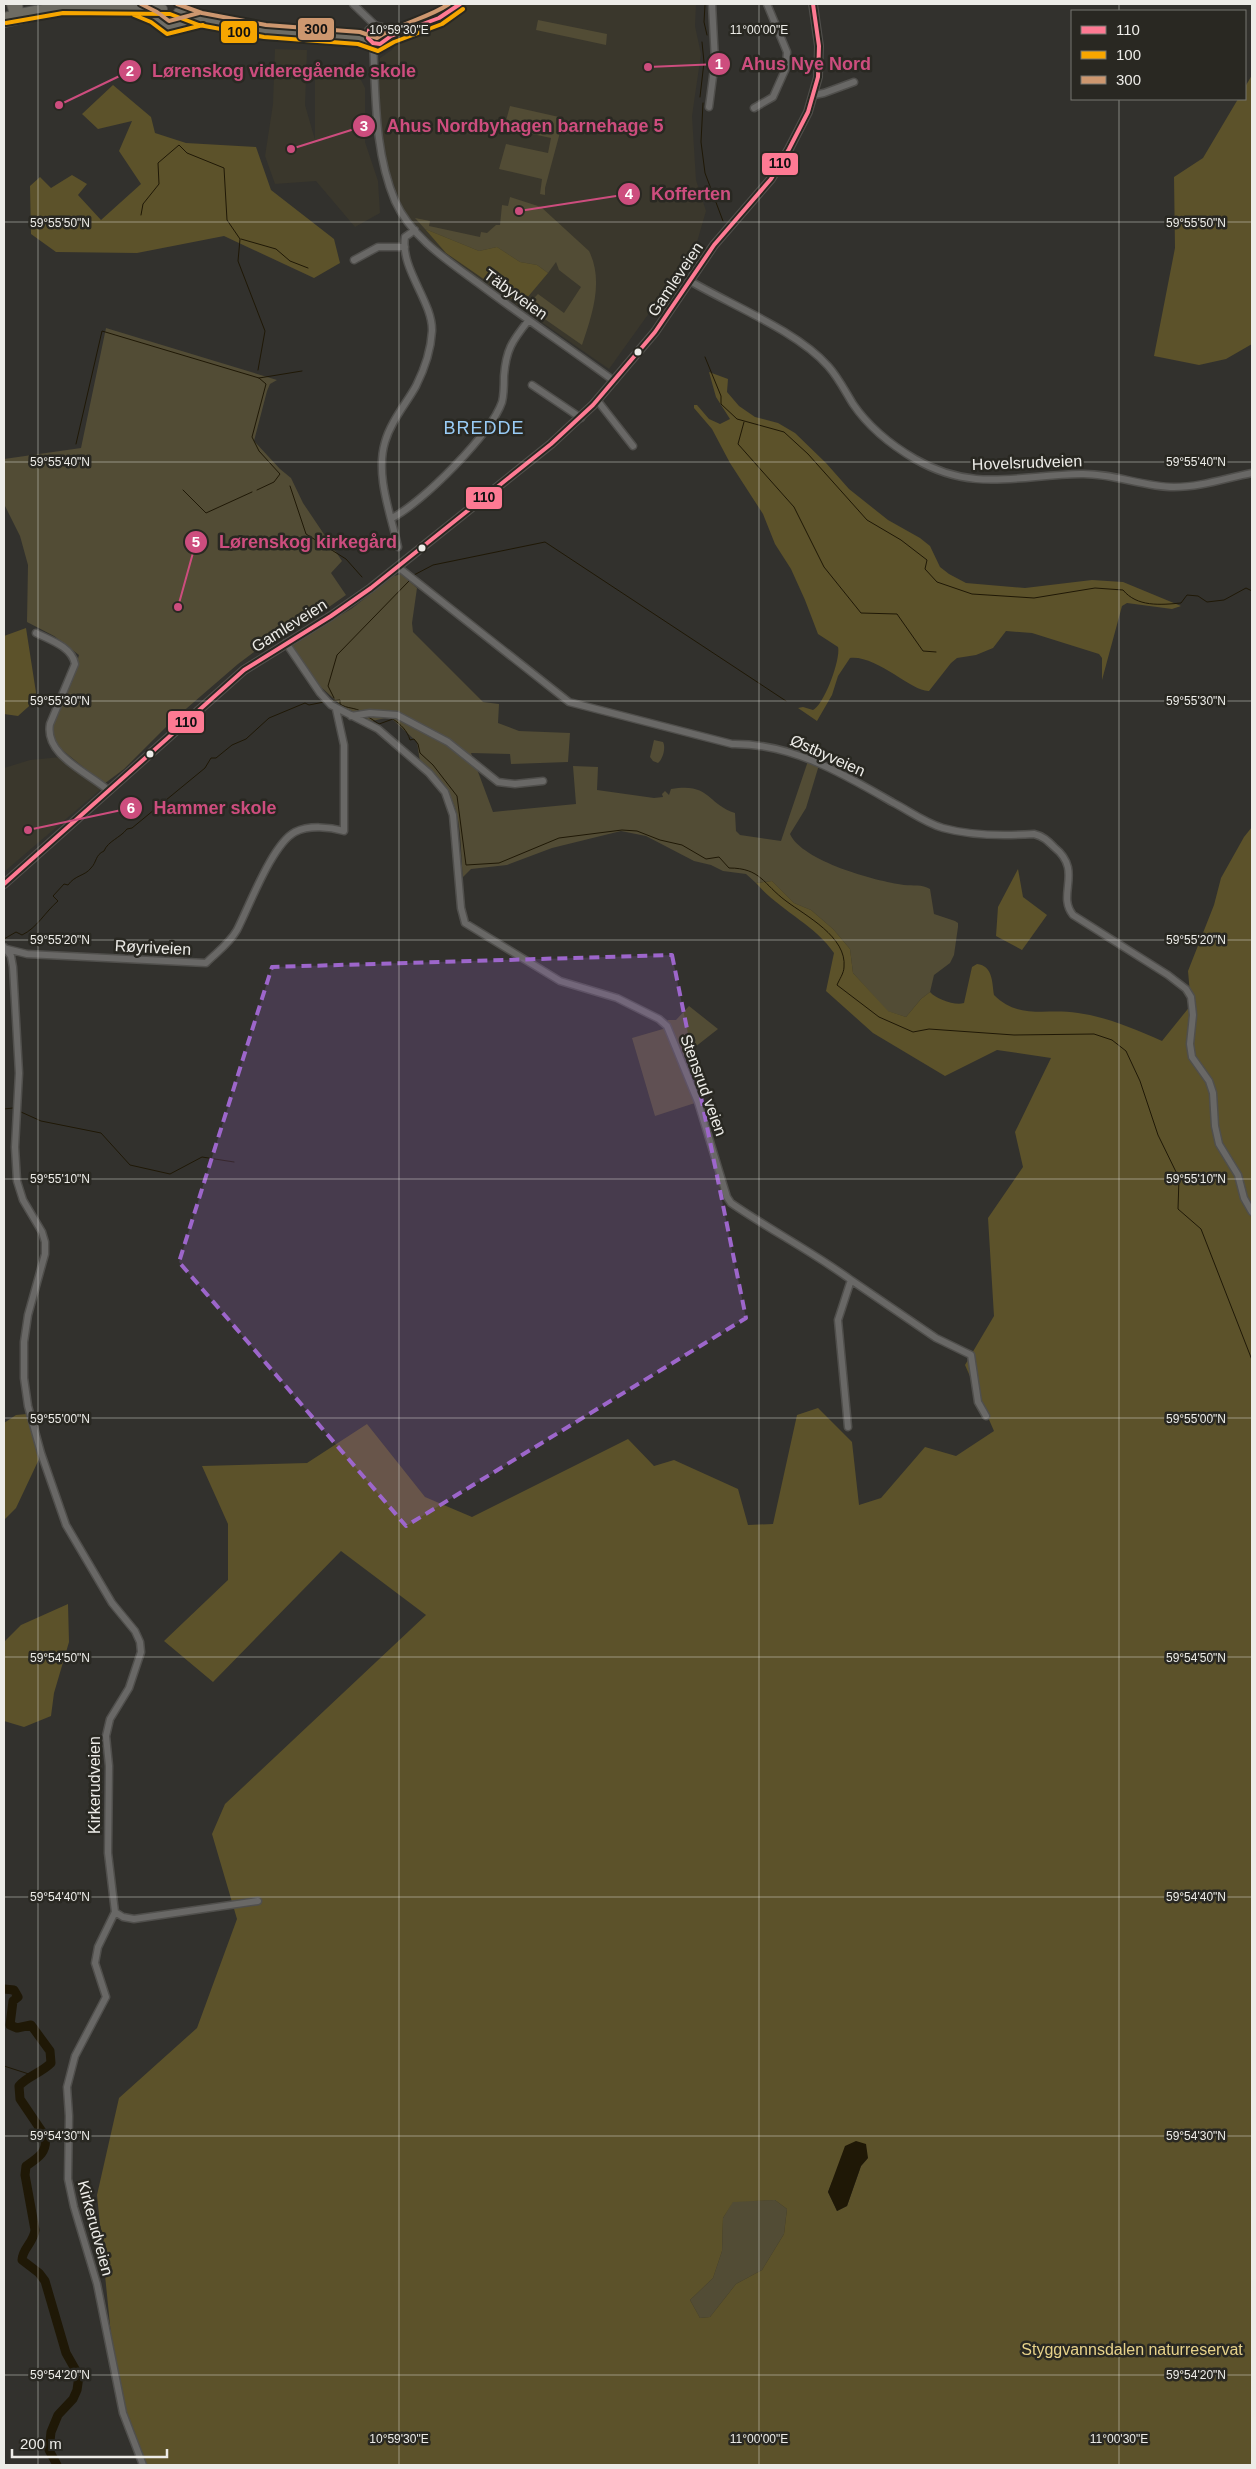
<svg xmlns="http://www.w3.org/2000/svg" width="1256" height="2469" viewBox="0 0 1256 2469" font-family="Arial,sans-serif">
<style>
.built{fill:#3a372c}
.green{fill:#524c35}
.forest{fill:#5c522a;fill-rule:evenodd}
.water{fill:#1f1806}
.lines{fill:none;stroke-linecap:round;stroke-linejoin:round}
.stream{stroke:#1f1806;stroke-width:1}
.river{stroke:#1f1806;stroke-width:9}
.minor-casing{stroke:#504f4c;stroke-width:9}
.major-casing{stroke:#504f4c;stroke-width:10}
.minor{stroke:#696866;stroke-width:6}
.major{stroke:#6e6c64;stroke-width:8}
.bus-1-casing{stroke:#292822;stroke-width:8}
.bus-2-casing{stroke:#292822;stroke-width:8}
.bus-3-casing{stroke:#292822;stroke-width:8}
.bus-1{stroke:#fe7a93;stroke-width:4}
.bus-2{stroke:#f7a600;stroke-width:4}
.bus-3{stroke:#cd976f;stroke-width:4}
.marked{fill:#9d66cb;fill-opacity:0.2;stroke:#9d66cb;stroke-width:4;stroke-dasharray:10 6;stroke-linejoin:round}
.ticks{fill:none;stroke:#edece8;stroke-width:1;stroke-opacity:0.45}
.bus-dot{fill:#edece8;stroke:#292822;stroke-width:2}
.labels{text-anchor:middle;stroke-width:5;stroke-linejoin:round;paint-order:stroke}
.street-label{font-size:16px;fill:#edece8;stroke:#292822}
.park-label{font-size:16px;fill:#e7d28a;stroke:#292822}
.neighbourhood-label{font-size:18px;letter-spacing:1px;fill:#99ccf6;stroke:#292822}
.ticks-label{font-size:12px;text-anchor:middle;fill:#edece8;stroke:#292822;stroke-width:5;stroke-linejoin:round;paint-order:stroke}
.leader{fill:none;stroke:#cd4d7e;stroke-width:2}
.callout-dot{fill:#cd4d7e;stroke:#292822;stroke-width:2}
.mark-label{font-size:15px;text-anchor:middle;font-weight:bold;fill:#fff}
.callout-label{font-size:18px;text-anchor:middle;font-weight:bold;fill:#cd4d7e;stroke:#292822;stroke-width:5;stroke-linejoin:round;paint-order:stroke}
.line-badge{stroke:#292822;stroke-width:2}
.pale-badge-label{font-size:14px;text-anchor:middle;font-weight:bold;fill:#111}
</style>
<rect width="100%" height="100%" fill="#32312d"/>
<path class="built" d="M466,4H696L695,26L701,54L692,116L696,180L706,211L695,249L609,369L443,254L404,212L384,158L377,95L380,58L393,49L396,42L438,27Z
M275,49L307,50L305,105L315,140V76H359L365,88V142L378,181L380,213L355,227L316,181L275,184L265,156L273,104Z
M61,757L101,789L4,872V768L30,760Z"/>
<path class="green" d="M538,20L607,34L606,45L536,30Z
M510,106L559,117L562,125L545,188V195L540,194L542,179L499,169L506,144L548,153L551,138L504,128Z
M510,197L541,207L589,251C604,281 592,315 582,345L526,306L538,294L564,313L581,287L559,270L556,262L548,273L537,265L520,262L497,247L479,251L425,229L415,218L430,221L429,226L480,237L481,232L487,233L496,225H500L502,205L508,206Z
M106,328L277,380L270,384L267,391L254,441L280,469L291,478L303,503L342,561L331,573L346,595L312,619L258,649L238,664L172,721L124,769L104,784L61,749L52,735L53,725L72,682L79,655L54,636L27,622L28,565L20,536L4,504V459L81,448Z
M401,574L417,588L412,623L413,632L483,702L499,704L498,723L519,731L570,733L568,762L511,764L510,754L471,753L493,812L576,804L573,766L598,767L597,790L654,798L663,797L662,794L665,791L669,795L671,789C710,782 707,804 735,813L736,831L740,835L781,841L808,761L819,765L806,808L790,834C802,861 875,881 904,885C913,886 922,884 930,889L934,914L955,921L958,923V927L954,955L950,963L934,975L930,992L921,999L906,1017L887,1011L853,973L850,949L833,929L811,910L794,903L772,881L756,883L746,874L723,871L711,865L694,861L646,836L621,831L552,848L507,865L471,869L463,877C459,826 464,795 420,762L417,742L390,717L372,721L342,706L313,680L291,644L351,609L394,576Z
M654,740L663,742C666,747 663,759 658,763L653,761L650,757Z
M689,1006L718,1029L681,1058L698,1102L655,1116L632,1038L663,1029L668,1020H676Z
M775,2200L787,2209L784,2234L762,2270L736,2284L710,2317L700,2318L690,2300L713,2278L722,2251L723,2218L733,2201Z"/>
<path class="forest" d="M1252,75V344L1226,359L1199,365L1154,356L1175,248L1174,177L1203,158L1238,99H1245V87Z
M113,85L151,117L155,133L186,143L256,147L271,190L334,239L340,263L314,278L224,236L137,253L56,252L31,234L30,186L40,177L51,188L72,175L87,184L78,195L101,220L141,184L119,151L132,121L98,129L82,114Z
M425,229L479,251L497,247L520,262L537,265L548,273L521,305L446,253Z
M709,372L728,379L727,392L739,406L755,417L778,423L795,433L826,463L849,489L888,520L920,538L930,546L940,567L949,574L966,583L1025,588L1092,580L1123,582L1181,606L1172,609L1127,603L1122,606L1102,680V658L1099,654L1032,633L1006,631L993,648L976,655L957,658L951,663L929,691C912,692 877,655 850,658L838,676L832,695L817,721L798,708L803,707L813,710C824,705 841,659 838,647L818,634L805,600L791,569L775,544L763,514L730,463L712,429L694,408V405H697L709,419L720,424L730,419L716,397Z
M26,628L37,699L18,716L4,714V636Z
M1252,827V2465H143L115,2375L97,2195L119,2098L197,2028L237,1919L212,1834L225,1804L426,1615L341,1551L213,1682L164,1641L228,1580V1524L202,1466L307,1463L367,1424L425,1497L472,1517L628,1439L654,1466L674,1460L738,1489L748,1525L773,1524L797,1415L818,1408L852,1442L859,1505L881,1498L925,1447L956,1456L994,1431L965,1365L994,1316L988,1218L1023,1167L1015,1132L1051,1058L997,1050L945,1076L873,1033L826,991L834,953C814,924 779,910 756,883L772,881L794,903L811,910L833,929L850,949L853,973L888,1011L906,1017L921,999L930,992C936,999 955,1006 964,1003L972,967L977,964C993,966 992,982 994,995C1019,1020 1046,1008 1078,1013C1107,1017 1135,1029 1162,1041L1191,1005L1188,971L1214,905L1221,878L1244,837ZM868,2158L861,2166L847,2206L837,2211L828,2192L832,2182ZM775,2200L787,2209L784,2234L762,2270L736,2284L710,2317L700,2318L690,2300L713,2278L722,2251L723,2218L733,2202Z
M1018,869L1023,897L1047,915L1022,950L996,936L998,907Z
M27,1414L40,1457L16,1508L4,1520V1423L16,1415Z
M68,1604L69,1642L54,1693L51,1716L24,1727L4,1721V1642L21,1625Z"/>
<path class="water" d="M856,2141L866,2144L868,2158L861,2166L847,2206L837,2211L828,2192L845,2146Z"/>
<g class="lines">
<path class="stream" d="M705,5L704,22L707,35
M700,97L704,62L702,42
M703,103L701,142L705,173L723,221
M141,215L143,204L159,184L158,163L179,145L187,153L224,168L227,220L240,239L238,261L265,331L258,370
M241,239L276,249L290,261L308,268
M705,357L721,396V404L737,419L784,432L808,454L867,520L901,540L927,560L925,569L937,582L972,594L1034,598L1095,588L1123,590C1137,607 1160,605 1181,603L1187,595L1198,596L1207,602L1224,600L1246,588L1252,591
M259,378L302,371
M744,422L738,444L794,507L824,567L861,613L897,614L923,651L936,652
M76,444L102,331L259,378L266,384L252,437L259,451L280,474L274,482L257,490
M290,486L306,534L346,559L362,577
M183,490L206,513L252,492
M414,575L433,565L545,542L786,701
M334,698L328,686L337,655L409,581
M330,701L340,700V704C347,709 355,707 362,712
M367,716L379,724L393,719C401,725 407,730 410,740L414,739L418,744L420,753L433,765L457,796L466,865L499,863L559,838L622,830L637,831L660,840L682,845L706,859L719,857L729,868C761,868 763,884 786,901C806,916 847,937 844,967C844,973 839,980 837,985L879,1017L913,1032L929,1029L1014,1035L1094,1034L1112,1040L1126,1051L1140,1081L1158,1135L1179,1178L1178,1209L1201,1229L1252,1360
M4,939L16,932L22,935C37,928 45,912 58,901L53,896L64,884L68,885C75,875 85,876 91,868C97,862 95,855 104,851C108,841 120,838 127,829L132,828L205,768L211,758H216L232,745L246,739L269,718L305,703L309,705L324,702
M4,1109L13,1108
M21,1112L41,1121L101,1133L130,1165L170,1174L202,1157L234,1162
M4,2066L35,2076"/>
<path class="river" d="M4,1989L14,1990L18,1997L13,2001L10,2025L17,2028L31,2025L50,2051L51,2063C41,2073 26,2077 19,2086L20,2099L45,2136C48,2152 38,2158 26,2166L25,2175L35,2230C34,2242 22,2249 22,2260L39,2273L45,2281L66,2353L79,2376L77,2390L73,2399L58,2415L51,2432L49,2450L57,2465"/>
<defs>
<path id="minor" d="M353,4L376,26
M373,43C376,96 374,151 395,201C411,237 448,261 478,283C523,317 569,348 614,381
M814,95L824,93L854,82
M709,107L715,61L712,4
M754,108L773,97L786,68L787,52L767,4
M354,260L378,247H405
M690,281C731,305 797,331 828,366C838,377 845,391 853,404C868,426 891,445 915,459C973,493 1019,475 1081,474C1113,473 1143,487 1174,487C1201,487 1226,478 1252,473
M532,385L581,418
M597,400L633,446
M392,518C422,503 491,434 502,402C504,394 504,384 504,376C506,350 512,341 528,321
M398,547C391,515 375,475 385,442C391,421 406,404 416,386C424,370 431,349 432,331C433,302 400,269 405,237L415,230
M398,567L569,702L732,744C791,743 842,773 892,802C908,810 925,823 943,828C972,836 1004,836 1034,834C1043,836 1048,841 1054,847C1084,871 1056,894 1073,915L1168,975L1186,989L1191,997L1193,1015L1190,1044L1192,1057L1209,1081L1213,1093L1215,1126L1219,1144L1238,1175L1244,1198L1252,1212
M36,633C50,640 72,647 75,664L50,724C44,756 90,773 109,791
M286,643L320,693L331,705L378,729L429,773L445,792L453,815L461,908L465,923L560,981L617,998L659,1019L667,1026L698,1102L727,1197L731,1203C770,1230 813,1252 851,1280L838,1320L848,1427
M351,716L370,713L397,715L448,742L498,782L515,784L543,781
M4,947L11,956L13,967L19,1073L15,1147L17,1181L23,1200L42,1232L45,1242V1254L28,1315L24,1342V1378L28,1406L41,1453L66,1525L112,1603L135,1631L140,1642L141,1652L129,1688L110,1719L106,1736L109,1766L108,1853L115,1912L98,1947L95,1963L106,1997L75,2056L67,2087L69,2116L68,2179L74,2207L97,2284L123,2413L143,2465
M7,949L27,954L206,963C217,952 229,944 237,930C249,907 272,844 295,832C309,825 330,827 344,831V745L336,709
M851,1280L936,1338L971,1355L978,1402L986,1416
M115,1912L123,1917L134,1919L258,1901"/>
<path id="major" d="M11,4L14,14L17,17
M18,4L20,17
M138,10L154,17L168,28L199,20
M178,12L201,19L265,31L299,35L359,38L378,45L391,36L439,18L460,4
M4,17C55,2 110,6 163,9
M4,23L55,12
M369,40V30L376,26L384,28L386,38
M4,884L244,670L331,616L371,588L551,444L593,405L655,332L714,245L771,179L789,149L808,112L818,77L819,46L813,4"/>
</defs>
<use href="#minor" class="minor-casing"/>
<use href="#major" class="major-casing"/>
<use href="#minor" class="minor"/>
<use href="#major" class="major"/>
<defs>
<path id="bus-1" d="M376,26L385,30L404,31L391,36L380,44L373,43L368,38L369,30Z
M404,31L439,18L460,4
M4,884L244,670L331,616L371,588L551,444L593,405L655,332L714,245L771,179L789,149L808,112L818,77L819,46L813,4"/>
<path id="bus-2" d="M134,15L151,22L167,34L203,25
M6,23L63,13L170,14L199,25L264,37L358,44L378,51L394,42L442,24L463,9"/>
<path id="bus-3" d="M141,4L157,12L169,21L199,13
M177,4L202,13L266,25L360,32L377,38C399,23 427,19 449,4"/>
</defs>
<use href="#bus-1" class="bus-1-casing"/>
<use href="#bus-2" class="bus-2-casing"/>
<use href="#bus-3" class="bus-3-casing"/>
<use href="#bus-1" class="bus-1"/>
<use href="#bus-2" class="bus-2"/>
<use href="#bus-3" class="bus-3"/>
</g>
<path class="marked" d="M672,955L746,1318L406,1526L179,1262L272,967Z"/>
<path class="ticks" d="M38,4V2465M399,4V2465M759,4V2465M1119,4V11M1119,99V2465M4,222H1252M4,462H1252M4,701H1252M4,940H1252M4,1179H1252M4,1418H1252M4,1657H1252M4,1897H1252M4,2136H1252M4,2375H1252"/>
<g class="bus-dot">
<circle cx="638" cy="352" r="4.5"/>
<circle cx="422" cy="548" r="4.5"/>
<circle cx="150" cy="754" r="4.5"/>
</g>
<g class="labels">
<g class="street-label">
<text transform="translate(675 279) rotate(-56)" y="6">Gamleveien</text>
<text transform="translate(516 294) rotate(36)" y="6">Täbyveien</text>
<text transform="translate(1027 462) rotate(-2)" y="6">Hovelsrudveien</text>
<text transform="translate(289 625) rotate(-32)" y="6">Gamleveien</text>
<text transform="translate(828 755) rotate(24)" y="6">Østbyveien</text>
<text transform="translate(153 947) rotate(3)" y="6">Røyriveien</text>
<text transform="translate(704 1085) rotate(70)" y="6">Stensrud veien</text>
<text transform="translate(94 1785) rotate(-90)" y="6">Kirkerudveien</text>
<text transform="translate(96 2228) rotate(75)" y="6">Kirkerudveien</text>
</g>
<g class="park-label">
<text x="1132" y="2355">Styggvannsdalen naturreservat</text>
</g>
<g class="neighbourhood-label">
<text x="484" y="434">BREDDE</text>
</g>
</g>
<g class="ticks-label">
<text x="399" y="34">10°59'30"E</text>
<text x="759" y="34">11°00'00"E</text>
<text x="60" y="227">59°55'50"N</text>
<text x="1196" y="227">59°55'50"N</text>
<text x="60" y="466">59°55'40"N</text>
<text x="1196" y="466">59°55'40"N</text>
<text x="60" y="705">59°55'30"N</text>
<text x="1196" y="705">59°55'30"N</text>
<text x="60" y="944">59°55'20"N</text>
<text x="1196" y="944">59°55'20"N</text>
<text x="60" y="1183">59°55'10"N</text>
<text x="1196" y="1183">59°55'10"N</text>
<text x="60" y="1423">59°55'00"N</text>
<text x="1196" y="1423">59°55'00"N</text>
<text x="60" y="1662">59°54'50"N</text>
<text x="1196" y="1662">59°54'50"N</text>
<text x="60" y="1901">59°54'40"N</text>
<text x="1196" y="1901">59°54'40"N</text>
<text x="60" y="2140">59°54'30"N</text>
<text x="1196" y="2140">59°54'30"N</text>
<text x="60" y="2379">59°54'20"N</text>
<text x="1196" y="2379">59°54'20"N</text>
<text x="399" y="2443">10°59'30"E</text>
<text x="759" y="2443">11°00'00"E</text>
<text x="1119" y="2443">11°00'30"E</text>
</g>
<path class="leader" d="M648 67L719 64M59 105L130 71M291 149L364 126M519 211L629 194M178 607L196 542M28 830L131 808"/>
<g class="callout-dot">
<circle cx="648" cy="67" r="5"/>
<circle cx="59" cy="105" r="5"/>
<circle cx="291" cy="149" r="5"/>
<circle cx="519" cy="211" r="5"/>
<circle cx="178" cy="607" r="5"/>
<circle cx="28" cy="830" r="5"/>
<circle cx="719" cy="64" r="12"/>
<circle cx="130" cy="71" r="12"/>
<circle cx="364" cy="126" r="12"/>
<circle cx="629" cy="194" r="12"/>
<circle cx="196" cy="542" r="12"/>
<circle cx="131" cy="808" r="12"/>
</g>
<g class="mark-label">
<text x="719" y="69">1</text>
<text x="130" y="76">2</text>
<text x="364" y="131">3</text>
<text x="629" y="199">4</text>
<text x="196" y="547">5</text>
<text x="131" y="813">6</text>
</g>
<g class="callout-label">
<text x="806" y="70">Ahus Nye Nord</text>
<text x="284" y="77">Lørenskog videregående skole</text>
<text x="525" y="132">Ahus Nordbyhagen barnehage 5</text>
<text x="691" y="200">Kofferten</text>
<text x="308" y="548">Lørenskog kirkegård</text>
<text x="215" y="814">Hammer skole</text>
</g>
<g class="line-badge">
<rect x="297" y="17" width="38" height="24" rx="5" fill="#cd976f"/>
<rect x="220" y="20" width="38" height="24" rx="5" fill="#f7a600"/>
<rect x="761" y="152" width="38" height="24" rx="5" fill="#fe7a93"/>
<rect x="465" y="486" width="38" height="24" rx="5" fill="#fe7a93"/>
<rect x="167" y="710" width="38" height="24" rx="5" fill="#fe7a93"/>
</g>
<g class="pale-badge-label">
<text x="316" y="34">300</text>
<text x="239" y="37">100</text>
<text x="780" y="168">110</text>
<text x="484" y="502">110</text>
<text x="186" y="727">110</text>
</g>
<rect width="1256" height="2469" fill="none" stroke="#edece8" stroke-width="10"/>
<rect x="1071" y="10" width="175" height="90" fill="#292822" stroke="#777671"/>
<rect x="1081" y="26" width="25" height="8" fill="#fe7a93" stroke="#777671"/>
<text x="1116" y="35" font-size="15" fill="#edece8">110</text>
<rect x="1081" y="51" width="25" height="8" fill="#f7a600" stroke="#777671"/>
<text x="1116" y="60" font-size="15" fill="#edece8">100</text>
<rect x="1081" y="76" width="25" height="8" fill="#cd976f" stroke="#777671"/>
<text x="1116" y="85" font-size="15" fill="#edece8">300</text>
<path d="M12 2449v8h155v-8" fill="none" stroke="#edece8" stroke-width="2.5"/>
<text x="20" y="2449" font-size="15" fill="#edece8" stroke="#292822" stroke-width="4" paint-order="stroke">200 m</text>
</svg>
